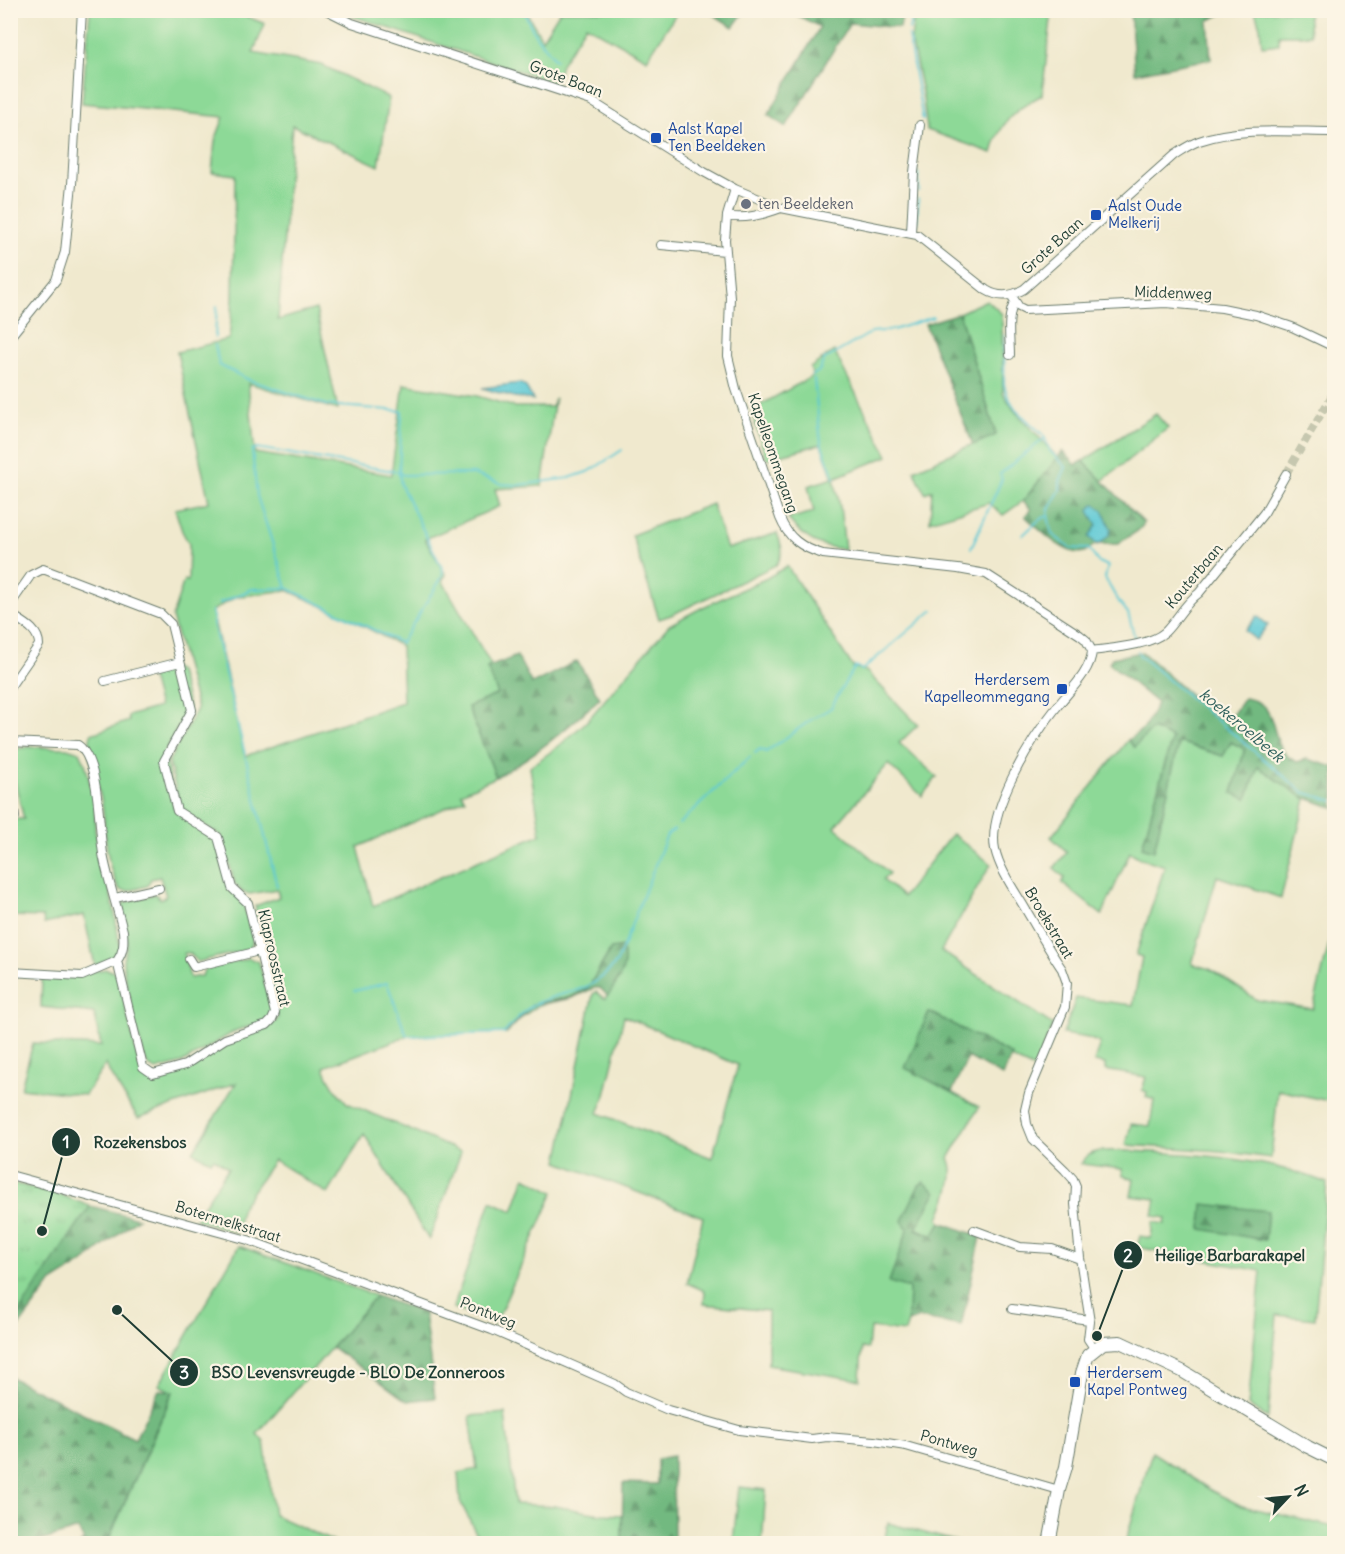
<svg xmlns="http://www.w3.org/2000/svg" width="1345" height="1554" viewBox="0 0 1345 1554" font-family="Delius,sans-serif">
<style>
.grass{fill:#8dd997;stroke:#568b66;stroke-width:1.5;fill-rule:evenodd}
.forest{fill:url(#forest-firs);stroke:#487b5a;stroke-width:1.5}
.park{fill:url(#park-tufts);stroke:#568b66;stroke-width:1.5}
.water{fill:#5dc9d5;stroke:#3e8384;stroke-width:1.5}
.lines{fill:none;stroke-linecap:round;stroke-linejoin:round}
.stream{stroke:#5dc9d5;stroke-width:2}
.street-tunnel{stroke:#c6c7af;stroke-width:8;stroke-dasharray:8 4;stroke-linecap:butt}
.street-casing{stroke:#68796a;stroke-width:10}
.secondary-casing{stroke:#68796a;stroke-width:14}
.street{stroke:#fff;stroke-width:8}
.secondary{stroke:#fff;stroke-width:12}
.transit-dot{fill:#1a4fb4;stroke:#fcf5e5;stroke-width:2}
.worship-dot{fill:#6b7280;stroke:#fcf5e5;stroke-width:2}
.labels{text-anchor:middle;stroke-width:4.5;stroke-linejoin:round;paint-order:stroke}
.street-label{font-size:15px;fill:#1f3d34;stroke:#fcf5e5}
.transit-label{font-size:15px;fill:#164399;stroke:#fcf5e5;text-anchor:start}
.worship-label{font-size:15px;fill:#5b616d;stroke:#fcf5e5;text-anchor:start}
.water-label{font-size:16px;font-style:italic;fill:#2e605c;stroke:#fcf5e5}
.leader{fill:none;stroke:#1f3d34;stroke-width:2}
.callout-dot{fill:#1f3d34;stroke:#fcf5e5;stroke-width:2}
.mark-label{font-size:18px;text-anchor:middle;font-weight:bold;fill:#fff}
.callout-label{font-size:16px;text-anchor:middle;font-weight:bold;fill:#1f3d34;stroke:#fcf5e5;stroke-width:4.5;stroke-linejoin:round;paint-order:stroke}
</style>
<defs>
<pattern id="forest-firs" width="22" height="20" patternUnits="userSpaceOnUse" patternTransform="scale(1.5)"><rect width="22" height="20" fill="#72b980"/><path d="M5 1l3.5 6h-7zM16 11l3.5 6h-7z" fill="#5d986a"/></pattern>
<pattern id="park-tufts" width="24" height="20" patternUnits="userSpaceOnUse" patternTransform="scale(1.5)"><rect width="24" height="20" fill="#8dd997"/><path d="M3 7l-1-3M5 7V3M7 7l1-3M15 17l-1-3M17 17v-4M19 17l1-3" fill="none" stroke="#79bb83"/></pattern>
</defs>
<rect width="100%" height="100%" fill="#fcf5e5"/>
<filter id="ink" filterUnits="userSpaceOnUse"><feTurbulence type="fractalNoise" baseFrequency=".0167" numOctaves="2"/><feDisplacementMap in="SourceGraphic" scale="12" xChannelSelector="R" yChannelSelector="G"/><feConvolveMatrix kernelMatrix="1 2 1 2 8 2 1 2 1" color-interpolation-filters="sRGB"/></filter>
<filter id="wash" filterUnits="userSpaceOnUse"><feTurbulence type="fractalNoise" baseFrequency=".008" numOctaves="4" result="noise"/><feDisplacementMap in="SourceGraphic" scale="24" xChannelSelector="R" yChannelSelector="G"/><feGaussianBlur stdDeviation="1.35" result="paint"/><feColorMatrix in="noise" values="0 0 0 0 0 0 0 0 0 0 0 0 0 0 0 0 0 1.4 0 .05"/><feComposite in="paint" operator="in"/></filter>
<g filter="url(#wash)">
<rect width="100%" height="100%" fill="#f0e9ce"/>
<path class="grass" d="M90,11H233L265,24L253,53L322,65L389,98L379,166L292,125L278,320L316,309L338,410L248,383L255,453L391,475L404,384L477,396L515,407H552L555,398L542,486L495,489L500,506L425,539L446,575L442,580L491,665L487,668L498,694L468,708L496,777L461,793L465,799L358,847L373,906L541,834L530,767L560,745L586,722L669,625L703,607L767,578L787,566L853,667L866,671L918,725L899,743L937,777L922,796L888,764L835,827L889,873L883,880L903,897L952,834L991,864L941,951L1053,1025L1034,1069L1011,1058L1012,1055L929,1012L906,1068L979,1107L949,1158C958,1176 945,1202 939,1219L941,1222L933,1236L916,1228L936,1192L908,1229L890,1280L909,1288L908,1322L905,1332L870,1328L868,1349L862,1348L860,1380L768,1365V1311L704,1304L705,1291L687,1283L703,1217L558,1162L593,994L596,992L605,999L622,972L611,949L588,988L571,997L533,1004L504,1033L407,1036L324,1067C329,1082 337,1092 347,1103L461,1152L429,1240L364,1134L328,1194L274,1160L242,1206L236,1232L195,1219L228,1168L214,1158L211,1161L193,1152L236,1083L138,1118L110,1074L106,1064L85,1095L21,1088L33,1043L101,1046L94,1013L41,1007L42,978L107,969L118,974L139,1065L147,1075L160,1078L186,1068L244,1034L267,1029L278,1019L255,906L279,897L277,889L250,894L242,892L235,884L221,836L182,811L177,795L169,761L197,709L172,617L184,580L188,581L189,544L182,531L175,509L209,502L177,352L229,339L233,300L235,175L212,172L215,141L224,117L82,103ZM287,590L349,618L401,646L403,702L245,756L212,611L235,597ZM624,1016L738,1065L712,1158L598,1113L604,1099Z
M337,11H527L529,17L542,39L560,11H678L647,59L586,25L561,64L556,83Z
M915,11H1052L1042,95C1015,109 999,123 992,153L927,130L923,97L911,39Z
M1255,11H1308L1310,35H1279V44L1262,46L1260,27Z
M987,300L1002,314L1003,393L1014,410L1058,458L1023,501L1003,515L989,503L930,521L932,490L925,493L914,470L996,434L959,313Z
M834,351L888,456L834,478L840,507L845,549C818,547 806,540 788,519L814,512L808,486L833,478L821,444L766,459L751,410L813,376L810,368Z
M1156,414L1168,428L1102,481L1083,461Z
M712,504L727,549L777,533C782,547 785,552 776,565L671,615L659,619L632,535Z
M172,667L179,672L189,707L165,751L174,809L213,837L218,846L230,887L243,902L253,940L250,949L197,962L190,953H184L190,978L202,976L204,970L249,958L259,962L272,1011L263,1023L237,1030L182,1063L156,1070C153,1068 150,1068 148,1065C142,1059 123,972 123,961C123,955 127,950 127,943C127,929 121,916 123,903L155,894L161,899L166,896L160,877L151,879L147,886L128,891L120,890C104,864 107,833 102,803C98,781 85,756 91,734L129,721L128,716L159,707L150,674Z
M1152,729L1172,738L1142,847L1154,850L1179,742L1223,756L1231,742L1245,749L1232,793L1258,767L1306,799L1281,898L1217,876L1192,964L1210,969L1257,1000L1313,1009L1334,924V1102L1278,1090L1271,1158L1221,1151L1126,1145L1131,1124L1150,1126L1154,1100L1146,1097L1147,1092L1142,1090L1146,1077L1105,1070V1064L1094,1062L1100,1043L1088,1038L1063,1034L1076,998L1133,1005L1142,957L1136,955L1165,866L1140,858L1130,852L1102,915L1062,883L1065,878L1054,868L1067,852L1051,837L1128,740L1134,747Z
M29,747L67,748L80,752L85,763L95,803V831L114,909L120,948L117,954L95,966L84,915L44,924L43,917L11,916V819H24L14,778L15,749Z
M1127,1151C1194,1154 1264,1157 1327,1183L1315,1319L1277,1315L1268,1418L1248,1406L1261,1271L1137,1247L1140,1236L1151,1238L1153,1222L1165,1224L1166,1218L1153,1216L1156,1199L1131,1196L1134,1179L1123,1176L1122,1169L1081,1164C1090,1147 1109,1151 1127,1151Z
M525,1177L554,1192L495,1324L453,1308L491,1201L513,1211Z
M239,1246L376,1296L257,1434L264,1441L274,1515L336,1543L107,1544L173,1392L159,1385Z
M505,1413L515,1504L554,1506L600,1514L622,1515V1543H481L460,1501L458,1473L477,1469L470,1416Z
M1152,1452L1212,1491L1242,1506L1334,1527V1543H1125Z
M739,1487L766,1490L762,1543H733Z
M888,1523L962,1543H884Z"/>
<path class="forest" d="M708,11H745L733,27Z
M789,11H813L826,14L833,11H903L900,28L850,23L786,127L768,115L820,27Z
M1130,11V10L1227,11L1208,21L1211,59L1135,73Z
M959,313L996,435L973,445L925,324Z
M1063,451L1076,465L1083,461L1144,523C1139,534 1127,535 1119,544C1112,545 1103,543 1095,545C1091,546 1088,551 1084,552C1066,558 1037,527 1025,516L1031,509L1023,501Z
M1142,652L1214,716L1229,720L1244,698C1286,703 1263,747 1297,762L1307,759L1334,767V808L1301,796L1258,767L1247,799L1232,793L1245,749L1231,742L1223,756L1179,742L1154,851L1142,847L1172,738L1153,729L1134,747L1128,740L1144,728L1157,703L1109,663L1112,658Z
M517,656L532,684L577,661L600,698C566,730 537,754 496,777L468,707L498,694L487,668Z
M622,947C629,967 619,979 608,996L600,988H594L572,998L539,1005L522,1017L507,1033H504L533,1004L571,997L588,988L611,949Z
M929,1012L1012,1055L1002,1076L968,1057L952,1092L905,1068Z
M924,1182L936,1192L916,1229L933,1236L941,1222L981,1237L961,1326L919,1318L908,1322L909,1288L889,1282L908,1229L902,1221L919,1185Z
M1203,1204L1268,1211L1265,1240L1201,1229Z
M90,1206L138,1218L81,1264L52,1282L11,1337L10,1280L56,1257Z
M376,1296L424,1313L435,1398L407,1401L332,1347Z
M10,1377L135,1439L159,1390L173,1391L107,1543H80L84,1541L78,1529L35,1543H22L11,1527Z
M673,1456L674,1543H622L623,1483L657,1484V1459Z"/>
<path class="park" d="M11,1183L55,1193L90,1206L11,1324Z"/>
<path class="water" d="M520,383L526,387L533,400L514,397L482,388Z
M1095,504L1103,510L1111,529L1109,535L1100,544H1096L1089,537L1097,525L1089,511V509Z
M1257,616L1268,625L1256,640L1245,631Z"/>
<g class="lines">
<path class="stream" d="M523,10L536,36L556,60
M909,30L913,10
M908,35L923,120
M918,173L919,191
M917,224L918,199
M1005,335L1004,384L1007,395L1016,410L1044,436L1050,451L1066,467L1060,481V490L1049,509L1048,516L1052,534L1070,548L1089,549L1098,562L1108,566L1105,578L1118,601L1128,613L1135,639
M215,337L217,306
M215,345L219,365L249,380L326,405L402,411L399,472L401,485L443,570L442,577L401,643L287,588
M812,376L819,371L824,360L872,332L893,330L933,317
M814,379L821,443L834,478
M1023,535L1040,519L1048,516
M971,548L1002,479L1000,474L1045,438
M220,603L252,589L287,588L257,496L252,450L257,448L399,472L403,475L473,474L502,484L519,485L569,478L590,471L622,450
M212,611L214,621L213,623L277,886
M1138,651L1140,656L1303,792L1334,801
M755,753L760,749L766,752L812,719L831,708L846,681L856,666L862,670L933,610
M679,824L750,757
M354,991L387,983L407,1036L504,1033C513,1024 524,1009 535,1004C570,987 588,997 617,962L667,835L674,830"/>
</g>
</g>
<g filter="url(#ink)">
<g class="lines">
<path class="street-tunnel" d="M1286,474L1334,392"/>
<defs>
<path id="street" d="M326,10L352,23L591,101L704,172L735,189L781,208L917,235L986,290C999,298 1011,297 1024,289L1174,155C1182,150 1190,144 1199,141C1239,127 1292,132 1334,132
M735,189L727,216L725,240L730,297L728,356L736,389L780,518C788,538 802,548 823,554L958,569L986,574L1080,635L1086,640L1092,651C1091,672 1068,692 1056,708C1032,738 987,810 995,849C1000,871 1015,891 1026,910C1038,930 1049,950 1062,969L1067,983L1065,1007L1029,1093L1025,1110L1027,1124L1033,1139L1065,1170L1073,1179L1076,1186L1075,1204L1080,1258L1090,1322L1088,1339L1094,1348
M727,216C744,220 765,214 781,208
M911,233L914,172L920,125
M661,245L725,251
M1011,295L1019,307L1025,310L1166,303L1222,308L1256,315L1292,327L1334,347
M10,337L56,280L65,252L72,184L82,10
M1010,355C1010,340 1006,315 1015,302
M10,605L31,575L43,569L161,614L171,624L192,710L164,761L177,811L218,837L232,888L248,903L275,1013L272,1020L267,1025L225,1039L185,1065L153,1074L143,1067L117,961C124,951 124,943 123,931C117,907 109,883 104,859C98,833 101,761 78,745L10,742
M10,614C22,622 39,629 39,645L10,687
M1092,651C1113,648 1149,646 1165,632C1177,620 1185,603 1199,593L1264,513L1286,474
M105,681L180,662
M10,781L15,817
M115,898L159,888
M189,959L194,967L259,951
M10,972L82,976L117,961
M10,1175L248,1240L492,1330L615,1384L626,1392L668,1410L739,1430L812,1439L827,1437L874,1441L906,1446L1059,1490
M974,1230L1020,1247L1052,1249L1080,1259
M1012,1309L1089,1320"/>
<path id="secondary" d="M1049,1544L1059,1490L1066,1467L1082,1373L1088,1355L1103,1343L1120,1342L1182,1371L1308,1447L1334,1460"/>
</defs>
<use href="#street" class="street-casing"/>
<use href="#secondary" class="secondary-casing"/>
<use href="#street" class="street"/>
<use href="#secondary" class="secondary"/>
</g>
</g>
<g class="transit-dot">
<rect x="650" y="132" width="12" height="12" rx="3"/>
<rect x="1090" y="209" width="12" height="12" rx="3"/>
<rect x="1056" y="683" width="12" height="12" rx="3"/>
<rect x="1069" y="1376" width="12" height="12" rx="3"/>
</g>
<circle class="worship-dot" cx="746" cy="204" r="6"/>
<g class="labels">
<g class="street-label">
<text transform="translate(566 79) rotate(21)" y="5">Grote Baan</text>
<text transform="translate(1052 246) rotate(-42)" y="5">Grote Baan</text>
<text transform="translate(1173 293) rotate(2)" y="5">Middenweg</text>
<text transform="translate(773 453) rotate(71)" y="5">Kapelleommegang</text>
<text transform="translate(1194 576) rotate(-50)" y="5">Kouterbaan</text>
<text transform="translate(1049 923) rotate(59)" y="5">Broekstraat</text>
<text transform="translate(274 958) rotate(77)" y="5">Klaproosstraat</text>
<text transform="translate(228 1222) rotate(17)" y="5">Botermelkstraat</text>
<text transform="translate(488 1313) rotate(22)" y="5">Pontweg</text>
<text transform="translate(949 1443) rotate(16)" y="5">Pontweg</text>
</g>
<g class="transit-label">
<text x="668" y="134">Aalst Kapel<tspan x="668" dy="17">Ten Beeldeken</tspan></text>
<text x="1108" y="211">Aalst Oude<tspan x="1108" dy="17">Melkerij</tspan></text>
<text x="1050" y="685" text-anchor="end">Herdersem<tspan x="1050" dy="17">Kapelleommegang</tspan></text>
<text x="1087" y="1378">Herdersem<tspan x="1087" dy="17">Kapel Pontweg</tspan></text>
</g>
<g class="worship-label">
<text x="758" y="209">ten Beeldeken</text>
</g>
<g class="water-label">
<text transform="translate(1242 725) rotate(40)" y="6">koekeroelbeek</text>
</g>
</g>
<path class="leader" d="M42 1231L66 1142M1097 1336L1128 1255M117 1310L184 1372"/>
<g class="callout-dot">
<circle cx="42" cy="1231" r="6"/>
<circle cx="1097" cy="1336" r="6"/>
<circle cx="117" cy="1310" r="6"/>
<circle cx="66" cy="1142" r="15"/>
<circle cx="1128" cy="1255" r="15"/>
<circle cx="184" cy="1372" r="15"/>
</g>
<g class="mark-label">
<text x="66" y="1148">1</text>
<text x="1128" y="1262">2</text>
<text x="184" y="1379">3</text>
</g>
<g class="callout-label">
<text x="140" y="1148">Rozekensbos</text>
<text x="1230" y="1261">Heilige Barbarakapel</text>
<text x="358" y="1378">BSO Levensvreugde - BLO De Zonneroos</text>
</g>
<rect width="1345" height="1554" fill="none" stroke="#fcf5e5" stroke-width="36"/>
<g transform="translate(1288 1497) rotate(64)" stroke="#fcf5e5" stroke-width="4.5" paint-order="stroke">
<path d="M0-4.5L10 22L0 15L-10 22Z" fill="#1f3d34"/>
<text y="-9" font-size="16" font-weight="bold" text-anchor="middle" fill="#1f3d34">N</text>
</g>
</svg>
